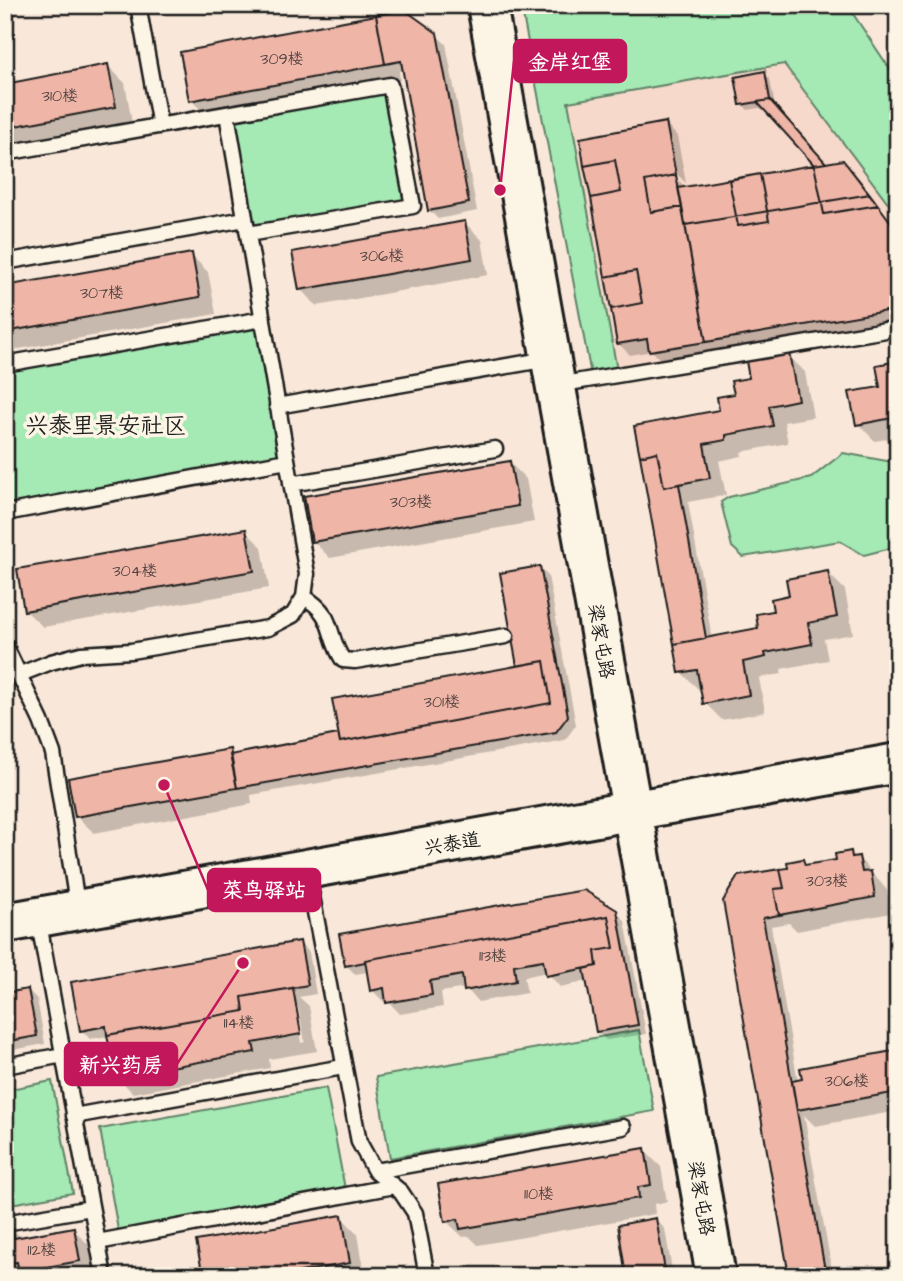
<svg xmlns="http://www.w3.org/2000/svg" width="903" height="1281" viewBox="0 0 903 1281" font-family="'Architects Daughter','LXGW WenKai TC',sans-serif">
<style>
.built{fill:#f6d9ca}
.green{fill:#a5e9b4;stroke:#608268;stroke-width:2}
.shadow{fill:#0003;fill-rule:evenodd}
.building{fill:#efb6a8;stroke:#1c1c1c;stroke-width:2}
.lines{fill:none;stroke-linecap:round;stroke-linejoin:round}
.lane-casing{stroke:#1c1c1c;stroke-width:19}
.secondary-casing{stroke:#1c1c1c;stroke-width:44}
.lane{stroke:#fcf5e5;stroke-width:14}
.secondary{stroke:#fcf5e5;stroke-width:38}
.labels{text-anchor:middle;stroke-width:7;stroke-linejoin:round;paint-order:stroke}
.number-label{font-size:16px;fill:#51423f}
.street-label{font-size:19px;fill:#1c1c1c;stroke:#fcf5e5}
.quarter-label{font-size:23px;fill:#1c1c1c;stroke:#fcf5e5}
.leader{fill:none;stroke:#c2185b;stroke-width:2.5}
.callout-dot{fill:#c2185b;stroke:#fcf5e5;stroke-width:2.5}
.callout{fill:#c2185b;stroke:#c2185b;stroke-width:2.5}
.callout-label{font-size:21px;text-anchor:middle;font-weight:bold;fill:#fff}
</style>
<rect width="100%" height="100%" fill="#f9e8d9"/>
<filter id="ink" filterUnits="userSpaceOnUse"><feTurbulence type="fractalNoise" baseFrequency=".0143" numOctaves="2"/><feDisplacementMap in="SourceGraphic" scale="14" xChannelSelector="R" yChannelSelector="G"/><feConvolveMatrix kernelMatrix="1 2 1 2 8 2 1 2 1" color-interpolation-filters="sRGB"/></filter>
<g filter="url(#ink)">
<path class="built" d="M784,64L898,216V323L617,370L568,102Z"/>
<path class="green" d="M521,5H847L898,81V216L784,64L568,102L617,370L591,375Z
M386,89L406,201L253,228L233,116Z
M258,324L283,460L5,508V368Z
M843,453L898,463V539L891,548L864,555L840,541L743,557L732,547L721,502L729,497L811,478Z
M639,1030L654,1111L390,1158L376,1077Z
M52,1081L73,1193L5,1205V1090Z
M326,1088L345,1189L118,1230L100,1129Z"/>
<path class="shadow" d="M436,35L446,44L477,211L438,219L429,210L404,70L399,71L400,80L207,116L191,100Z
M108,66L125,83L132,123L5,147V85Z
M764,73L770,79L775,107L826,165L842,162L854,174L898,230V322L663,362L652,351L630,355L618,343L666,124L677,136L686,183L674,171V176L692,194L817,166L764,107L748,110L742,104Z
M465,223L482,240L488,275L317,306L300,289Z
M191,255L208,272L216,314L13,350L5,341V288Z
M788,355L805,372L813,417L784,422L788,443L741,452L742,456L719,461L726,495L688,502L712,638L760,629L791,597L828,573L845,590L853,634L824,639L828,660L781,669L782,674L759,678L765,712L722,720L705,703L702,688L698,689L681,672L636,428L721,412L751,379Z
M892,364L898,369V437L875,441L858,424L883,388Z
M509,462L526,479L534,522L330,558L313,541Z
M245,531L262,547L269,588L43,627L26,611Z
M540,568L548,576L576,725L565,740L251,795L252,804L94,833L77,817L229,751L234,756L338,736L341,740L519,667Z
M850,852L856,859L859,858L887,890L891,913L797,931L789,923L771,926L798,1082L898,1052V1111L815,1126L804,1115L833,1276H791L724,901L790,870L803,861L809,866L838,861Z
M616,911L625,921L646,1034L606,1040L597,1031L588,981L560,987L547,972L524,977L527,993L478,1002L466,988L441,992L443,1007L400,1014L388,1001L384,1002L372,990L368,972L355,974L346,965L341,935Z
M300,943L309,952L316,994L299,997L309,1006L317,1051L269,1059L270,1068L133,1093L116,1076L109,1036L90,1039L81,1030ZM295,1006H298L305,1042L301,1043Z
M28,990L37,999L45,1044L12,1050L14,1060L5,1061V994Z
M644,1150L661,1167L667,1202L654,1204L655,1214L478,1245L469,1236L463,1237L446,1221Z
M341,1217L358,1234L365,1276H204Z
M656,1220L665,1229L673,1276H628Z
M11,1228L22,1238L73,1229L90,1246L96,1276H5V1229Z"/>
<path class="building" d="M405,10L437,33L469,203L428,211L401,61L385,64L376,15Z
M376,15L385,64L189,101L180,52Z
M108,64L116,107L5,128V84Z
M765,71L770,100L740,105L735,77Z
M770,100L826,163L814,165L757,102Z
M666,122L676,175L645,181L651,212L682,207L706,342L649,351L647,339L617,344L611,309L642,303L636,271L605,277L591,198L621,192L615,160L584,166L580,138Z
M615,160L621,192L591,198L584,166Z
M843,160L870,194L685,225L678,188Z
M843,160L878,205L824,214L814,165Z
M760,174L769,221L738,226L729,180Z
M676,175L682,207L651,212L645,181Z
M870,194L898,232V309L706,342L685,225Z
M465,221L472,259L299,290L292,252Z
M192,253L200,297L5,332V286Z
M636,271L642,303L611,309L605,277Z
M789,353L798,400L769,406L773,426L726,435V440L704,444L710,478L664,487L657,452L640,456L634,426L719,410L717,397L734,394L731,381L749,378L746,361Z
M893,362L898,384V417L856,425L849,392L880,387L876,365Z
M657,452L664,487L679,484L706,638L674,644L640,456Z
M510,461L518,506L312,542L304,496Z
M246,529L254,571L24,611L17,569Z
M540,566L568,716L556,732L237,788L230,755L338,734L340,742L551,703L544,661L517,666L500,573Z
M828,571L837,617L808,623L812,644L765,653L766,657L743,662L749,695L703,704L697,670L679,673L674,644L758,628L756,614L773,611L771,599L789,595L786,579Z
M544,661L551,703L340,742L332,699Z
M230,749L237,788L75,817L68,778Z
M851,851L852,857L859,856L862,872L871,871L875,897L779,915L774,889L784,888L780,869L788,868L787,862L803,859L805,865L836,860L835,854Z
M780,869L784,888L774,889L779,915L763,918L826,1276H789L723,901L738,876Z
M584,890L617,910L638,1025L596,1032L584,969L597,966L595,951L614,948L608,916L365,960V962L345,966L339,934Z
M608,916L614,948L595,951L597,966L546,976L543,960L514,965L516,981L464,991L462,975L430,981L432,995L386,1003L384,988L370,991L365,960Z
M300,941L308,985L242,997L244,1011L107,1035L106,1026L80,1031L71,982Z
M293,988L301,1034L253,1043L255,1052L115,1077L107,1035L244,1011L242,997Z
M28,989L37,1036L5,1042V1031L10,1030L5,993Z
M5,1004L10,1030L5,1031Z
M898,1050V1092L797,1110L792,1081L802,1079L800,1068Z
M645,1148L651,1185L638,1187L639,1198L460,1229L458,1219L445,1222L438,1184Z
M342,1215L350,1263L278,1276H203L196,1241Z
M656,1218L666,1276H626L618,1225Z
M12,1226L14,1238L74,1227L80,1261L19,1272L17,1262L5,1264V1227Z"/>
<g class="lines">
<defs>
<path id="lane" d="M138,5L160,126
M5,153L390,85L413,206L248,234
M5,262L245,219
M5,364L263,319
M557,385L898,328
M277,406L548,359
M291,484L495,449
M5,513L287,461
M304,597C336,615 326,635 343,660L355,661L506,636
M5,645L41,721L53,753L75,891
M18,675L51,662L81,654L131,651L268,628L293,615L304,597L307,574L227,114
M307,870L359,1142L375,1171L401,1192L415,1213L427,1276
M38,918L104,1276
M5,1066L63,1055
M74,1116L343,1067
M375,1171L623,1127
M5,1223L91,1208
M98,1242L394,1186"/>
<path id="secondary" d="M487,5L716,1276
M5,923L898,763"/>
</defs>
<use href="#lane" class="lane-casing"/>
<use href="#secondary" class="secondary-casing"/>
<use href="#lane" class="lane"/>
<use href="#secondary" class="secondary"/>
</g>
</g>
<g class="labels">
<g class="number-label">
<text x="282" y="64">309楼</text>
<text x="60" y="101">310楼</text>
<text x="382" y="261">306楼</text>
<text x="102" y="298">307楼</text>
<text x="411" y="507">303楼</text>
<text x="135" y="576">304楼</text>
<text x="442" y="707">301楼</text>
<text x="827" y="886">303楼</text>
<text x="493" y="961">113楼</text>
<text x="239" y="1028">114楼</text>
<text x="847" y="1086">306楼</text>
<text x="539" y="1199">110楼</text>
<text x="42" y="1255">112楼</text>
</g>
<g class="street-label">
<text transform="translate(602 641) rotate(80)" y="7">梁家屯路</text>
<text transform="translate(452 843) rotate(-10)" y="7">兴泰道</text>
<text transform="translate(702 1198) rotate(80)" y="7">梁家屯路</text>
</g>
<g class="quarter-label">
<text x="106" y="433">兴泰里景安社区</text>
</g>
</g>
<path class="leader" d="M500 190L514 61M164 785L208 890M243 963L177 1064"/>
<g class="callout-dot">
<circle cx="500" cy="190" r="7"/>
<circle cx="164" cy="785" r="7"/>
<circle cx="243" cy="963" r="7"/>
</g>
<g class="callout">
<rect x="514" y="40" width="112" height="42" rx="7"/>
<rect x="208" y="869" width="112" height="42" rx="7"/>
<rect x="65" y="1043" width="112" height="42" rx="7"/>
</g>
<g class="callout-label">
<text x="570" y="69">金岸红堡</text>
<text x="264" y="897">菜鸟驿站</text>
<text x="121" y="1072">新兴药房</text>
</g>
<rect width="903" height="1281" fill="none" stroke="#fcf5e5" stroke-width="28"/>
<rect x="14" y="14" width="875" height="1253" fill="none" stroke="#1c1c1c" stroke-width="2.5" filter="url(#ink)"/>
</svg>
